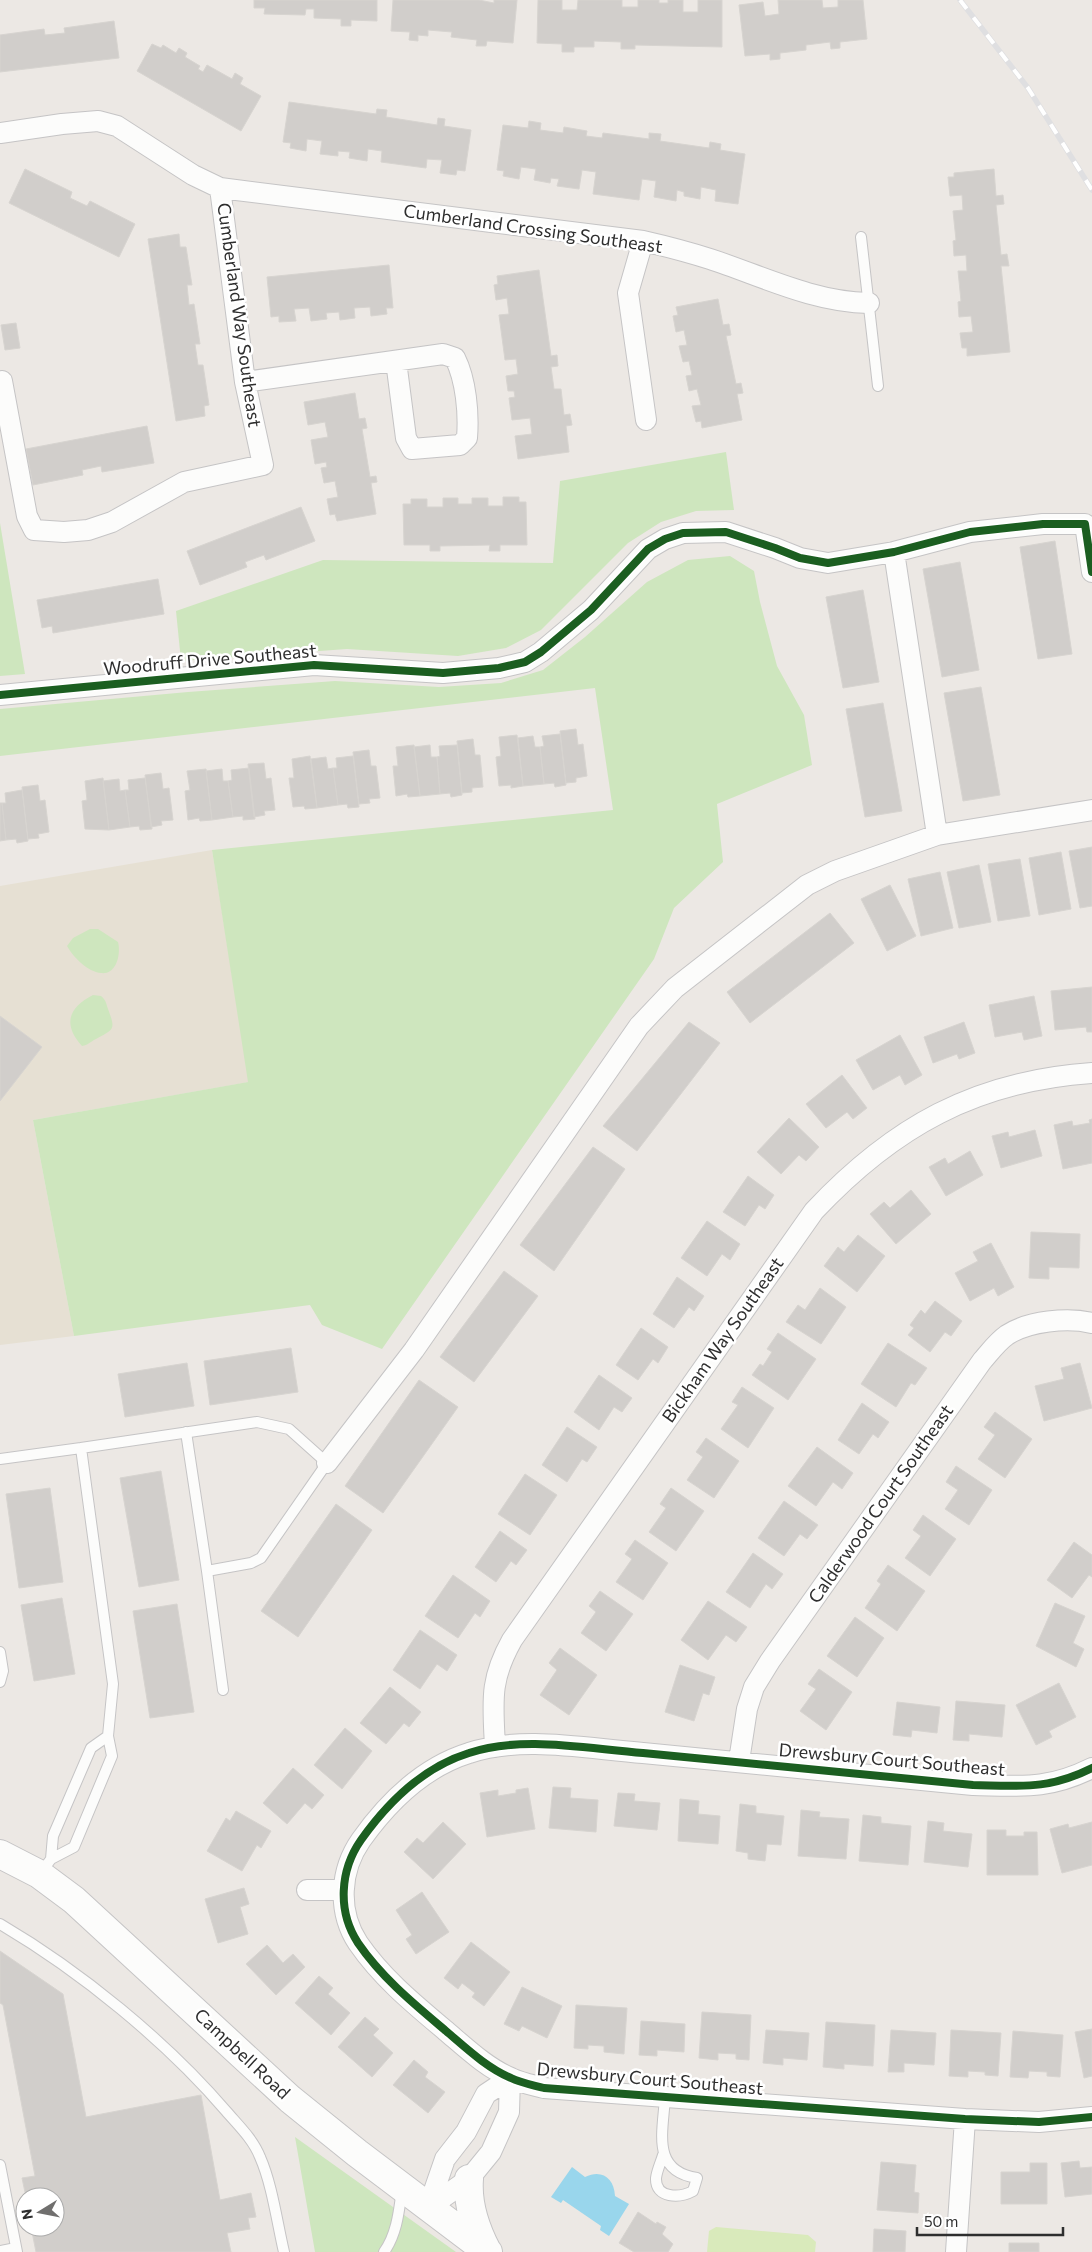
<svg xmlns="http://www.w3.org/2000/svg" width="1092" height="2252" viewBox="0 0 1092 2252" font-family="Commissioner,sans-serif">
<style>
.education{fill:#e6e0d3}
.green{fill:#cee6be}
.pitch{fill:#d9eabb}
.water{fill:#99d6ec}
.building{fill:#d1cecb;stroke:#d7d4d0}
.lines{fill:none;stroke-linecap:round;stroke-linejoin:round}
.lane-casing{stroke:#c5c4c5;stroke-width:12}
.street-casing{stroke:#c5c4c5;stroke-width:22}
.secondary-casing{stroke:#c5c4c5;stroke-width:30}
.lane{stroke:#fcfcfb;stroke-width:10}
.street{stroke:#fcfcfb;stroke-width:20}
.secondary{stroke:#fcfcfb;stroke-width:28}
.rail-casing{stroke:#dfdfe1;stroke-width:5.5}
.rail{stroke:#fff;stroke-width:4;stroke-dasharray:11;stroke-linecap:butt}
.cycleway-casing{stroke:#fff;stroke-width:11}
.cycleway{stroke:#1b5e20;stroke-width:8}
.labels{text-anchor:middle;stroke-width:5;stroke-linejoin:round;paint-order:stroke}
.street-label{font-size:18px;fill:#2e2e2e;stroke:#fff}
</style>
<rect width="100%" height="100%" fill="#ece8e4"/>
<path class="education" d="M212,850L249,1082L33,1120L74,1336L0,1345V886Z"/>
<path class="green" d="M726,452L734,510L696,511L661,522L628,543L541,630L506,648L458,656L347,649L181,661L176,611L323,560L553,563L560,481Z
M0,523L25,674L0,676Z
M730,556L754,571L760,602L777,666L804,715L812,765L717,804L723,862L674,908L654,959L382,1349L322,1325L310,1305L74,1336L33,1120L248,1082L212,850L613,810L595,688L0,756V709L188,692L335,681L439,687L501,683L543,670L585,637L647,582L688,560Z
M90,929H98L118,942C121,953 117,975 101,973C88,972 73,957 67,946L73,938Z
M93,995L101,996C106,1000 106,1003 108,1009C116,1030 114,1029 96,1039C90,1042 88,1045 82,1046C62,1024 69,1007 93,995Z
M295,2137L456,2252H315Z"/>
<path class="pitch" d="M716,2227L808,2235L816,2242L815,2252H707L709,2231Z"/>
<path class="water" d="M572,2167L585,2177C602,2169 614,2178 615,2196L629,2204L609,2236L600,2230L601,2226L563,2200L561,2203L551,2197Z"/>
<path class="building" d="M254,0H377V21L351,20V26H341V19L314,18V9H306L305,15L264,14L265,8H254Z
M393,0H479L494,3V0H517L513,43L487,41L486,46H476L477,40L451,37L452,32L428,30V36L418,35V41L409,40L410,32L391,31Z
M538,0H562V10H577L578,0H622V7H638V0H659V3H668V0H683V12H698V0H722V47L635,45V49H621V42L594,41V47H574V52H562V44L537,43Z
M778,0H822L823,8L838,7V0H863L867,39L840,42V48L831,49L830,42L806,45V50L780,53V59L770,60V54L745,56L739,5L763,2L765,16L779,14Z
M114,21L119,58L0,72V35L44,29L45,35L65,33L64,28Z
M152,44L161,48L163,45L176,53L179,48L187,53L185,57L200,66L198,69L203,72L207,65L232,79L235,73L243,78L240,84L261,96L241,131L137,71Z
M289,102L376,114L377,109L387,110L386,117L437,125L438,118L445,119L444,126L471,130L465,171L457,170L456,175L440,173L442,160L427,159L426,168L381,162L382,151L368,149L367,161L349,158L350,152L338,151V156L320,154L322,141L307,139L306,151L290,148L291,143L283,142Z
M529,121L541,123L540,130L563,133L564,127L587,131L586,136L602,138L603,133L649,139V133L661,134L660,141L709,148L710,142L721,144L720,150L745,154L738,204L715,201L716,190L701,187L700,199L684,196V192L677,190L676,201L654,197L656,181L642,179L639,200L593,194L596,172L582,170L579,189L557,186L559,179L551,178L550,183L534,180L536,169L521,167L519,179L503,176L504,171L497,170L503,125L528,128Z
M25,169L72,192L70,198L87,206L90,201L135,224L119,257L9,203Z
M994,169L996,196L1003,195L1004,204L996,205L1001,255L1007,254L1009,266H1001L1010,352L967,356V348H962L960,333L973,332L971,316L959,317L958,302L961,301L958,271H967L966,255L954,256L953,241L956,240L953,211L963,210L962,195L950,196L948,177H954V173Z
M179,234L180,247H186L192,285H187L189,305L194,304L200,344H195L198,365H203L209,405L204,406L205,416L176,421L148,239Z
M389,265L393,308H386L387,314L371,316L370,307L354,308L355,318L340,320L339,312L326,313L327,319L311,321L309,308L294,309L296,321L279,322V316L271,317L267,277Z
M539,270L551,356L557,355L558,366L551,367L554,389H561L564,415L570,414L572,425L566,426L569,452L518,459L515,436L532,434L530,418L512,420L509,398L515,397L514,391H508L506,376L518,374L516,359L505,360L499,315L509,314L507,298L496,300L494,285L498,284L497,276Z
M718,299L723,325L729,324L731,335L726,336L736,384L741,383L743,393L737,394L742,420L702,428L701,421L696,422L692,406L701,405L697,389L689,391L686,376L692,375L689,361L683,362L679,346L687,345L684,330L676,332L673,316L678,315L676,307Z
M16,323L20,348L5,350L1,325Z
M355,393L359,419L365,418L367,428L362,429L370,477L376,476L377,482L371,483L376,514L337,521L335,514L330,515L327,499L338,497L335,481L324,483L321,468L327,467L326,462L315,464L311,440L328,437L325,422L308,425L304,402Z
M147,426L154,463L102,472L101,466L82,470L83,475L33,485L26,449Z
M503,497H519V502H526L527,545H500V551H489L490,545L440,546V551H430V545H404L403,504H411V499H427V507H443V498H458V504H472V498H488V506H503Z
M301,507L315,541L266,560L264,555L245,562L247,567L200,585L187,551Z
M1055,541L1072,654L1038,659L1020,547Z
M960,562L979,670L942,677L923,569Z
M158,579L164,614L53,633L52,626L42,628L37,600Z
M863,590L879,682L843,688L826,597Z
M981,687L1000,795L963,801L944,693Z
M883,703L902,811L865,817L846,709Z
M576,729L578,745L583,744L587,776L576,778V782L566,783L560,731Z
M560,734L566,785L555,787L554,783L544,784L540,747L544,746L542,736Z
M517,735L523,786L511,788V785L499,786L496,757L501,756L499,737Z
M533,736L535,747H540L544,784L523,786L518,738Z
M473,739L475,755H480L483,787L472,788V792L462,793L457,741Z
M414,745L420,796L408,797L407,794L396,796L393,766H398L396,747Z
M430,745L431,757H437L440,794L420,796L414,747Z
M457,745L462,795L451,797L450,793L440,794L437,757L440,756L439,746Z
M369,750L371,766H376L380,798L369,799L370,803L359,804L353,752Z
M310,756L317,808L305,809L304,806L293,807L289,778H294L292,759Z
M353,756L359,807L348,808L347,804L338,805L333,768H337L336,758Z
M326,757L328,769L333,768L338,805L317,808L311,759Z
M264,763L266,779L271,778L275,810L264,811L265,815L254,817L248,764Z
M249,768L255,819L243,820V816L233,817L228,781L232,780L231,770Z
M206,769L212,820L200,821L199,818L188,820L185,791L190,790L187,771Z
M222,769L223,781H228L233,817L212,820L206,771Z
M161,773L163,789L169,788L173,820L161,821L162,825L151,827L145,775Z
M103,778L109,830L85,829L82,801L87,800L85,781Z
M145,778L152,829L140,830L139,826L130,827L125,790H129L128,780Z
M119,779L120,791L125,790L130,827L109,830L103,781Z
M38,785L40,801L45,800L49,832L38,834L39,838L28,839L22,787Z
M22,790L28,841L17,843L16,839L6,840L2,803H6L5,793Z
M0,803H2L6,840L0,841Z
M1092,847V906L1080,908L1069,851Z
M1061,852L1071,909L1039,915L1029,858Z
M1020,859L1030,916L998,921L988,864Z
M979,865L991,922L959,928L947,872Z
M940,872L953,928L921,936L908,879Z
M890,885L916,936L887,951L861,899Z
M830,913L854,943L750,1023L727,992Z
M1092,987V1032H1087L1086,1027L1055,1030L1051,991Z
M1034,996L1042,1036L1024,1040L1022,1032L995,1037L989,1005Z
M0,1016L42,1047L0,1101Z
M689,1022L720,1043L637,1151L603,1126Z
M964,1022L975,1053L959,1059L957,1054L933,1063L924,1037Z
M900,1035L922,1075L905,1085L900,1075L873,1090L856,1060Z
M842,1075L867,1108L853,1119L847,1112L826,1128L806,1104Z
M789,1118L819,1147L806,1161L799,1155L781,1174L757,1152Z
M1092,1119V1163L1063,1169L1054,1125L1072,1121L1073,1126L1090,1123L1089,1120Z
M1035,1130L1042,1156L1001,1168L992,1136L1008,1132L1009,1137Z
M593,1147L625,1169L554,1271L520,1245Z
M970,1151L983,1175L946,1196L929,1167L945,1158L948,1164Z
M748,1176L774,1195L765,1209L759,1205L745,1226L723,1212Z
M911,1190L931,1214L896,1244L870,1214L884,1202L890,1208Z
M707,1221L740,1244L730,1260L722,1254L707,1276L681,1258Z
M1031,1232L1080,1234L1079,1268L1049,1267V1279L1029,1278Z
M858,1235L885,1256L857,1292L824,1266L838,1247L844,1252Z
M991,1243L1014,1287L998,1296L994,1288L970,1301L955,1273L978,1261L973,1252Z
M504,1271L538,1296L474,1382L440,1357Z
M677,1277L704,1296L694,1311L689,1307L674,1328L653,1314Z
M820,1288L846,1307L821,1344L786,1322L798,1305L805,1310Z
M935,1301L962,1321L951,1336L945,1332L930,1352L908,1335L914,1328L910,1325L921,1310L925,1314Z
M641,1328L668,1347L658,1363L653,1359L638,1380L616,1365Z
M778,1333L816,1359L788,1400L752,1375L760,1364L763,1366L772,1352L767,1349Z
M888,1343L927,1368L915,1385L911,1383L896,1407L861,1384Z
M291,1348L298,1392L210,1405L204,1361Z
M187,1363L194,1406L125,1417L118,1374Z
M1080,1363L1092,1408L1044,1421L1035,1386L1064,1379L1061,1368Z
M599,1375L632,1398L622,1412L614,1407L599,1430L574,1412Z
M419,1380L458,1407L383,1513L345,1486Z
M742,1387L774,1408L748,1448L721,1429L738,1405L732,1402Z
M862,1403L889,1422L878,1438L873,1434L859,1454L838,1440Z
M995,1412L1032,1439L1005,1478L978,1459L995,1435L984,1427Z
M567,1427L597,1447L587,1462L582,1459L567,1482L542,1465Z
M706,1438L739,1461L714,1498L687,1480L703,1457L696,1452Z
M817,1447L853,1473L842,1489L833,1482L816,1506L788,1486Z
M956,1466L992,1490L969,1525L945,1509L958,1490L946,1482Z
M161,1471L179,1580L139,1587L120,1478Z
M525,1474L557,1495L530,1535L498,1514Z
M50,1488L63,1582L19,1588L6,1494Z
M671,1488L704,1511L676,1551L649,1532L666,1508L660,1504Z
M784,1501L818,1525L807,1539L800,1534L784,1556L758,1538Z
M336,1504L372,1530L298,1637L261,1611Z
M923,1515L956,1539L930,1576L905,1558L921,1536L913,1530Z
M500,1531L527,1550L516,1565L511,1561L496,1582L475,1567Z
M635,1540L668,1563L643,1600L616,1582L632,1559L625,1554Z
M1074,1542L1092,1555V1577L1089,1575L1072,1598L1047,1580Z
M753,1553L783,1574L772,1589L766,1584L750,1608L726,1592Z
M888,1565L925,1591L897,1631L865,1608L881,1584L877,1581Z
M453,1575L490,1601L480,1617L475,1613L458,1638L425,1616Z
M600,1591L633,1614L606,1651L581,1633L596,1612L589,1606Z
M62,1598L75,1674L34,1681L21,1605Z
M708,1601L747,1627L736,1642L726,1635L708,1660L681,1640Z
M1055,1603L1085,1616L1073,1643L1084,1649L1076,1667L1036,1646Z
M177,1604L194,1712L150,1718L133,1611Z
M855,1617L884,1638L857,1677L827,1656Z
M420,1630L457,1655L447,1671L437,1664L420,1689L393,1670Z
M560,1648L597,1675L569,1715L540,1695L557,1670L549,1663Z
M680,1665L715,1677L709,1695L703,1693L694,1721L665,1712Z
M819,1669L852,1692L826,1730L800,1711L816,1689L808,1684Z
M1059,1683L1076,1717L1049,1731L1052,1737L1036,1745L1016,1705Z
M390,1687L421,1712L409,1727L404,1723L386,1744L360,1723Z
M956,1701L1005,1705L1002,1737L969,1734V1741L953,1740Z
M897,1702L940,1707L937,1733L912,1730L911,1737L893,1735Z
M345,1728L372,1751L342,1789L314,1765Z
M293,1768L324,1795L312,1809L305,1803L287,1824L263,1803Z
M553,1787L571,1788L570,1798L598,1800L596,1832L549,1828Z
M528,1788L535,1829L487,1837L480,1793L498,1790V1796L516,1793V1790Z
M618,1793L635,1794L634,1801L660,1803L657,1830L614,1826Z
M680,1799L699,1801L698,1814L720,1816L718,1844L678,1841Z
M740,1804L756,1806V1813L784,1816L781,1845L767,1844L765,1861L748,1859V1853L736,1851Z
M801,1810L820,1812L819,1817L849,1819L846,1859L798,1856Z
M236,1811L271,1831L261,1848L257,1845L242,1871L207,1851L226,1818L230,1821Z
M863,1815L881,1817V1823L911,1826L908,1865L859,1861Z
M928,1821L944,1823L943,1831L972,1834L968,1867L924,1862Z
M443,1822L466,1844L433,1879L404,1852L417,1838L423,1843Z
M1092,1822V1865L1062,1873L1050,1829L1068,1824L1069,1828Z
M987,1830H1006V1836H1024V1832H1037L1038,1875H987Z
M244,1888L249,1904L240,1907L248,1934L218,1943L205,1899Z
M422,1892L449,1932L416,1954L406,1939L412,1935L396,1910Z
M471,1942L510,1972L484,2006L472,1997L475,1993L462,1983L458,1989L444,1978Z
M267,1945L283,1963L293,1954L305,1967L276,1995L246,1964Z
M0,1951L63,1994L86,2117L201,2095L220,2200L251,2193L256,2217L248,2218L250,2229L227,2233L231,2252H36L31,2227H55V2197H26L22,2178L35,2176L3,2005L0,2003Z
M319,1976L333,1988L328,1994L350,2013L331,2035L295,2003Z
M522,1987L562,2006L547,2038L522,2026L519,2031L504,2024Z
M576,2005L627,2008L624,2054L604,2052V2046L588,2045V2049L574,2048Z
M702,2012L751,2015L749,2060L736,2059V2054L718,2053V2060L699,2058Z
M365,2017L379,2029L373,2035L393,2053L372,2077L338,2047Z
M641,2021L685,2024L684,2052L657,2050V2056L639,2055Z
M826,2022L875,2025L873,2066L844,2064V2069L823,2067Z
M1092,2029V2076L1084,2078L1075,2032Z
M766,2030L809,2033L807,2060L783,2058V2065L763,2063Z
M891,2030L936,2033L934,2065L904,2063V2072H888Z
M951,2030L1001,2033L998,2076L985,2075V2072L968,2071V2077L949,2076Z
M1013,2031L1063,2035L1060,2077L1047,2076V2072L1029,2071L1028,2078L1010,2077Z
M414,2060L428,2072L425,2077L445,2092L428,2113L393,2085Z
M1079,2161L1080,2168L1092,2167V2194L1065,2197L1061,2163Z
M881,2162L916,2165L914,2192L919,2193L918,2213L877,2210Z
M1030,2163H1047V2204H1001V2172H1030Z
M638,2212L656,2224L657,2222L666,2227L662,2234L673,2244L668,2252H634L619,2243Z
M874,2229L906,2231L905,2252H873Z
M1009,2243H1039V2252H1009Z"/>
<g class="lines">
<defs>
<path id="lane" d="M861,237L878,386
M0,1459L81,1448
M207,1571L223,1690
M0,1652L3,1671L0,1682
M108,1736L113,1684L81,1448L257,1422L289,1429L327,1463L261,1558L251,1563L207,1571L186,1432
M40,1874L51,1859L74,1847L112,1756L108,1736L91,1748L53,1836L51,1859
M0,1924C80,1971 166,2041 226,2111C238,2125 253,2139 260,2157C272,2184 277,2222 284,2252
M663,2155C661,2162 657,2170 656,2178C655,2199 680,2198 693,2191L697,2178C651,2171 663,2132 665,2097
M0,2165L17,2252
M1,2251L16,2248
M384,2252C397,2234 399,2211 402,2189"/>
<path id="street" d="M0,133L62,124L98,121L117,126L193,175L220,188L245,382L263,465L184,482L112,522L88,530L64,532L34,530L27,516L2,381
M220,188L643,241C665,246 688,252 710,259C762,276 813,302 869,303
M643,241L628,293L646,420
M245,382L443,354L455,358C466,380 469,413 467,438L460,445L412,449L406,438L396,361
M894,552L937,835
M0,695L314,665L443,673L499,668L525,662L541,652L591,610L648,549L665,539L683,533L726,532L775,548L800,558L828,563L894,552L970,532L1043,524H1085L1092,572
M327,1463L414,1350L639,1026L675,988L807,885L835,871L937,835L1092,810
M495,1747C493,1702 489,1681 512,1640L814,1211C893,1127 975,1081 1092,1073
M739,1761L747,1709L754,1687L770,1661L982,1361C990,1352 997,1342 1007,1335C1028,1321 1068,1317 1092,1323
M1092,1768C1048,1790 1021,1786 973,1785C863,1774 753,1763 643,1753C588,1749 522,1735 469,1753C424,1767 388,1802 361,1840C340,1870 337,1911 358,1943C382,1978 414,2004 446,2031C466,2048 487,2068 511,2078C521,2083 533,2085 544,2088L965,2119L1039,2122L1092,2117
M307,1890H343
M428,2208L469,2179L491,2152L509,2112L510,2078
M428,2208L445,2159L466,2132L486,2094L510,2078
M956,2252L965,2119"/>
<path id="secondary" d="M0,1854L39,1874L74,1900L290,2099L357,2153L488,2252
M469,2179C467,2205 475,2228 487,2251"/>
</defs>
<use href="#lane" class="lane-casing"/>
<use href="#street" class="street-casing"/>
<use href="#secondary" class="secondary-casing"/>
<use href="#lane" class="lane"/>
<use href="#street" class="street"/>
<use href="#secondary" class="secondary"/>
<defs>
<path id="rail" d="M960,0L1028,88L1092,190"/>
</defs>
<use href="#rail" class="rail-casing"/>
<use href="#rail" class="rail"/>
<defs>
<path id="cycleway" d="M0,695L314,665L443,673L499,668L525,662L541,652L591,610L648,549L665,539L683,533L726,532L775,548L800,558L828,563L894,552L970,532L1043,524H1085L1092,572
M1092,1768C1048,1790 1021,1786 973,1785C863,1774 753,1763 643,1753C588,1749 522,1735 469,1753C424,1767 388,1802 361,1840C340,1870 337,1911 358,1943C382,1978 414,2004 446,2031C466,2048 487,2068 511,2078C521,2083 533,2085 544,2088L965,2119L1039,2122L1092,2117"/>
</defs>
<use href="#cycleway" class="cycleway-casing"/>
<use href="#cycleway" class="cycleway"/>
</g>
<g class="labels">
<g class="street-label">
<text transform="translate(533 229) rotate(8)" y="6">Cumberland Crossing Southeast</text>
<text transform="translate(239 315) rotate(82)" y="6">Cumberland Way Southeast</text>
<text transform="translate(210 660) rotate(-5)" y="6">Woodruff Drive Southeast</text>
<text transform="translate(723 1340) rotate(-55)" y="6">Bickham Way Southeast</text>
<text transform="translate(881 1504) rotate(-55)" y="6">Calderwood Court Southeast</text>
<text transform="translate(892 1760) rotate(5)" y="6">Drewsbury Court Southeast</text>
<text transform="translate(242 2054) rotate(43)" y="6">Campbell Road</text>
<text transform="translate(650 2079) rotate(5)" y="6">Drewsbury Court Southeast</text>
</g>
</g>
<g transform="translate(40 2212) rotate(260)"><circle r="24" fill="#ffffff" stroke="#ababab"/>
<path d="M0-4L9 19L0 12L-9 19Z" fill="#706f6e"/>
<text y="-8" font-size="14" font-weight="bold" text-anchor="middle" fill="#2e2e2e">N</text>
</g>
<path d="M917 2227v8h146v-8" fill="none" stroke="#2e2e2e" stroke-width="2.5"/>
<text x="924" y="2227" font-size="15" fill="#2e2e2e" stroke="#ffffff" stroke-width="4" paint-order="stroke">50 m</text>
</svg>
